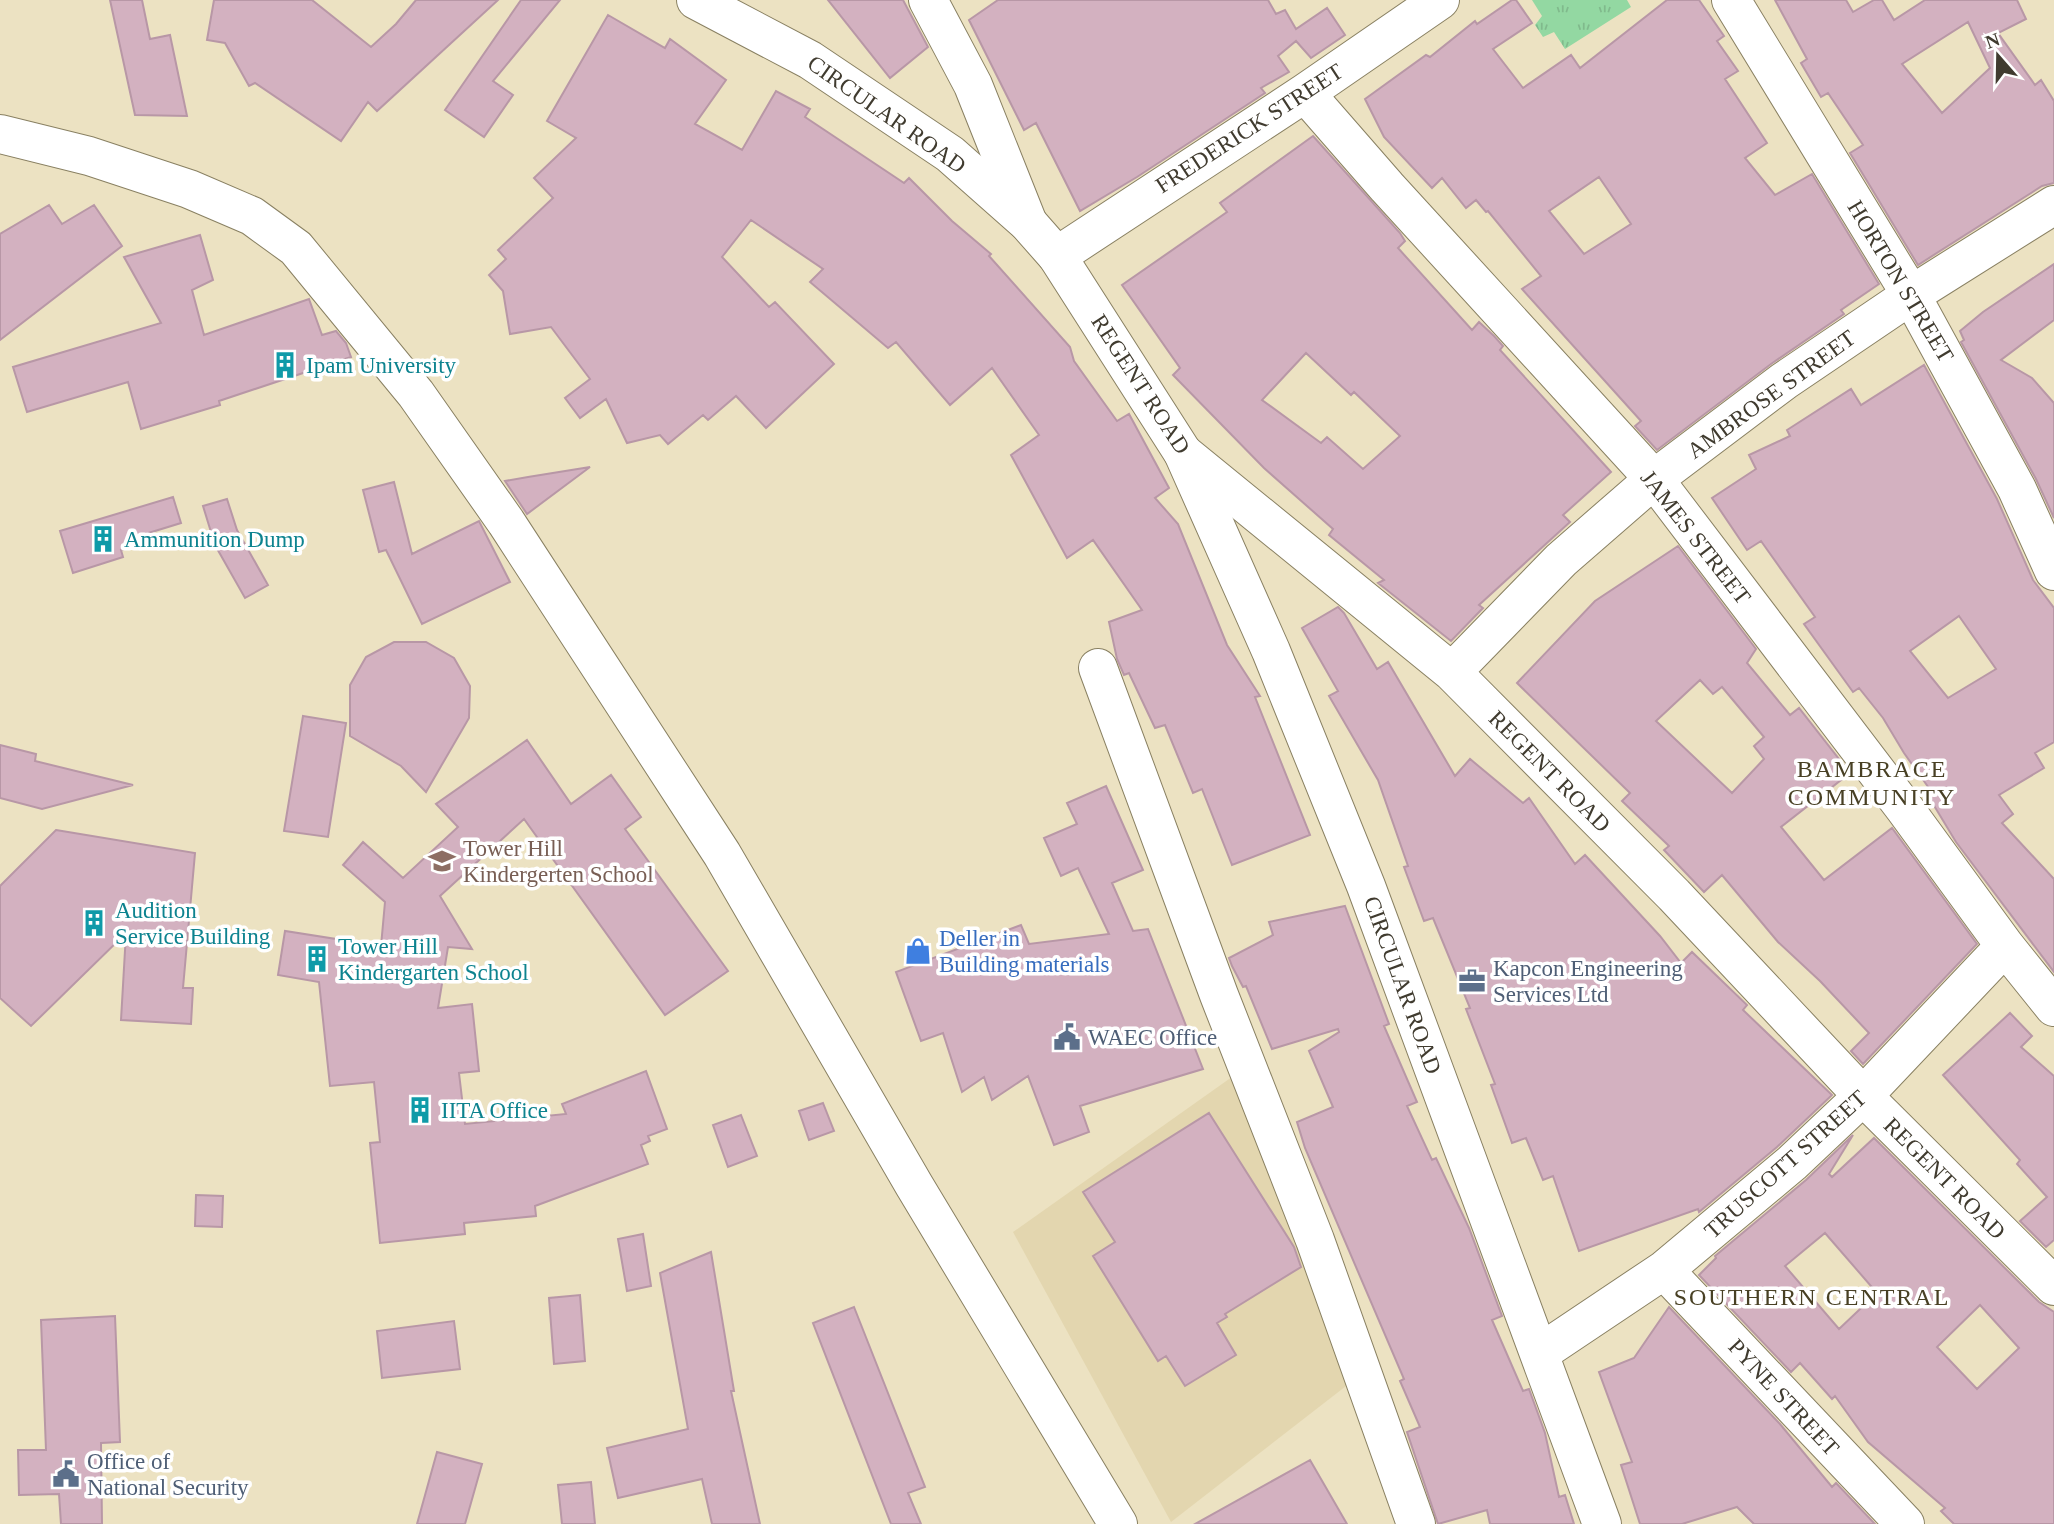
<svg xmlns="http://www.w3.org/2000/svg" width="2054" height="1524" viewBox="0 0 2054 1524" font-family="Georgia,serif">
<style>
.built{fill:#e3d6af}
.grass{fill:url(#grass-tufts)}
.building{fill:#d3b1c0;stroke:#b897a6;stroke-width:2;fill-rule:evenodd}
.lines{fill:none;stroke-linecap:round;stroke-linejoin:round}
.minor-casing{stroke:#898062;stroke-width:40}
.major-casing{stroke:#898062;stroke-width:40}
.minor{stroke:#fff;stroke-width:38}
.major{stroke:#fff;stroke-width:38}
.labels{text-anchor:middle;stroke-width:7;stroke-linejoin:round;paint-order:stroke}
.street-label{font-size:23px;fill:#403b2f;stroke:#fff}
.culture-label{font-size:23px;fill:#0d838f;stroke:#fff;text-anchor:start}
.education-label{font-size:23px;fill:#785e54;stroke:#fff;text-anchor:start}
.shop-label{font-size:23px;fill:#366cbe;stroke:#fff;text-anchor:start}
.service-label{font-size:23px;fill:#4e5e75;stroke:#fff;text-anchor:start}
.neighbourhood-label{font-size:24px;letter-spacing:2px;fill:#484024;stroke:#fff}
</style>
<defs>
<pattern id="grass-tufts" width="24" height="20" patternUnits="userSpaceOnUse" patternTransform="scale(1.75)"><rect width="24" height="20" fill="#93d8a2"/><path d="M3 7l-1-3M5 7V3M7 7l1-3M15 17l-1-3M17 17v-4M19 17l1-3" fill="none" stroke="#80ba8c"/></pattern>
</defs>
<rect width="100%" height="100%" fill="#ece2c2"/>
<path class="built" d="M1246,1067L1368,1369L1171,1522L1013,1232Z"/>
<path class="grass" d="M1532,0H1627L1631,7L1565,49L1554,32L1543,37L1535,25L1542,16Z"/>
<path class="building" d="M110,0H142L150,39L170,35L187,116L135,115Z
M214,0H312L371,47L396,24L416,0H498L377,111L368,102L341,141L255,83L249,86L225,43L207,40Z
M521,0H560L493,81L513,95L484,137L445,110Z
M828,0H903L928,47L890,78Z
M998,0H1268L1276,14L1285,10L1296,29L1327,8L1345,35L1311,58L1296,41L1278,56L1289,72L1261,88L1265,93L1137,177L1080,211L1036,123L1024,130L969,20Z
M1512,0H1516L1532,23L1493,49L1523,88L1571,55L1580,68L1667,0H1699L1724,36L1717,41L1738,71L1725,79L1767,143L1745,158L1775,195L1812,174L1879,284L1841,310L1844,314L1771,364L1657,450L1635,426L1641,421L1522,289L1541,276L1488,211L1486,212L1476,200L1466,208L1442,178L1432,188L1384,137L1365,99L1426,55L1430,57L1475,21L1477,24ZM1599,177L1631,224L1584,254L1549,211Z
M1775,0H1846L1853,12L1874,0H1882L1894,20L1925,0H2017L2026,19L1998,33L2035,85L2041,80L2054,101V183L2042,186L1918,265L1850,153L1863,145L1828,93L1821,97L1801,63L1807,59ZM1968,22L1990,68L1942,113L1902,64Z
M608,15L665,48L670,39L726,80L695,124L742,150L776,91L810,109L805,117L904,183L909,178L952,221L991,254L989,256L1070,347L1074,361L1117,421L1129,414L1169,488L1155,498L1178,524L1227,645L1260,696L1255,697L1310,835L1232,865L1202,789L1193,793L1165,725L1155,728L1129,673L1124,675L1117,659L1109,622L1142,610L1093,540L1067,558L1011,455L1039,435L992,368L950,405L896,342L888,348L810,282L823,269L751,220L722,257L769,307L775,302L834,364L766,428L736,396L708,420L703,415L668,444L660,435L627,443L606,399L580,418L565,398L590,379L551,327L510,334L503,291L489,275L506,259L498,250L553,198L534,178L576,138L547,121Z
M1313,136L1400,233L1405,241L1398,248L1472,330L1479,322L1494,336L1503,346L1500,350L1611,472L1563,515L1570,522L1479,605L1483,608L1451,641L1378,583L1384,580L1329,535L1333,529L1264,468L1173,375L1180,368L1122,285L1227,212L1220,203ZM1306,353L1351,395L1354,392L1400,436L1363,469L1327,437L1321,443L1262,400Z
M49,205L62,224L94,205L122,246L0,340V234Z
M200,235L213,280L192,290L204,335L309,299L322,335L336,331L346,343L351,357L219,401L220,405L141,429L128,382L27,412L13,367L161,323L124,257Z
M2054,264V320L2001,360L2032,378L2054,403V518L2036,479L1961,342L1964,340L1960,331L1983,312Z
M1924,365L1997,499L2033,580L2054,608V742L2035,753L2044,768L1999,795L2013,814L2002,823L2054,879V972L1956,842L1927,794L1931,791L1904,753L1883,718L1859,688L1853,692L1804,624L1815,617L1761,541L1747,550L1712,498L1756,469L1749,455L1790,436L1787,430L1851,389L1861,405ZM1959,616L1996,669L1948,698L1910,651Z
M590,467L527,514L505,481L528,477Z
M394,482L412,554L479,521L510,582L422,624L386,550L379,552L363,490Z
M173,497L181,523L142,535L145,543L121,550L123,557L73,573L60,531Z
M227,499L237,530L268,585L245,598L215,545L203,506Z
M1678,546L1756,649L1747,663L1790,715L1799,708L1850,773L1781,827L1824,880L1892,828L1977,944L1863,1064L1851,1051L1869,1033L1820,981L1778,942L1722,875L1704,892L1664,850L1669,846L1622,801L1630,793L1517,683L1595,601ZM1700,680L1713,694L1722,687L1764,737L1754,746L1764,759L1732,793L1656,721Z
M1338,607L1344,613L1377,669L1388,662L1455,776L1470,759L1523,803L1529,798L1575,864L1585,855L1660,936L1681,963L1692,952L1747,1005L1743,1010L1832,1095L1777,1147L1699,1212L1698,1209L1579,1251L1553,1176L1543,1180L1526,1138L1512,1143L1491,1085L1495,1084L1466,1009L1470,1008L1433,918L1424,921L1404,867L1408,866L1378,780L1329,696L1338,691L1302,628Z
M394,642H426L454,658L470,686L469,718L426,792L401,766L350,736V685L366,657Z
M303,716L346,723L328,837L284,831Z
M527,740L571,804L611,775L641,817L625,829L728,971L665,1015L524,819L440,896L472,949L448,947L438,1008L472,1004L479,1071L459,1073L465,1124L566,1114L562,1104L646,1071L667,1129L648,1136L650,1141L641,1145L648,1164L535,1206L536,1216L464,1223L465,1234L380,1243L370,1143L380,1142L374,1082L330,1086L319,982L278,975L285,931L381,946L385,902L343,865L363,842L403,878L458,827L436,804Z
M0,745L36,754L35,761L133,785L42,809L0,798Z
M1106,786L1143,870L1112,883L1133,931L1148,929L1203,1069L1080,1106L1089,1132L1054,1145L1028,1076L992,1100L984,1077L962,1092L943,1033L921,1041L896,972L1021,925L1029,944L1109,934L1078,868L1061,876L1044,838L1077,824L1067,803Z
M56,830L195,853L183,988H193L191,1024L121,1020L126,933L31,1026L0,998V886Z
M1345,906L1389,1024L1384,1026L1417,1102L1407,1106L1432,1160L1436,1158L1469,1228L1502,1316L1492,1320L1523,1391L1529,1389L1545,1433L1559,1497L1565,1495L1574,1524H1490L1487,1510L1438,1524L1407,1432L1420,1427L1400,1381L1404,1379L1305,1148L1297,1122L1333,1107L1309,1051L1339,1032L1338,1029L1272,1049L1246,986L1243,987L1232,966L1229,958L1273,935L1269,922Z
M2010,1013L2032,1036L2021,1047L2054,1076V1240L2046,1247L2020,1221L2047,1197L2017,1164L2020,1160L1943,1075Z
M823,1103L834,1131L809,1140L799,1111Z
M1209,1113L1294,1247L1301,1267L1225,1314L1227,1317L1217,1323L1236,1355L1185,1386L1166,1356L1158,1361L1093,1256L1115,1242L1083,1192Z
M741,1115L757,1156L728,1167L713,1125Z
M1853,1135L1829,1174L1832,1177L1874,1138L2039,1302L2054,1312V1524H1954L1941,1511L1945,1508L1868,1442L1835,1396L1832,1399L1800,1363L1791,1372L1699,1275L1716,1258L1715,1256L1806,1180ZM1825,1233L1877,1293L1839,1329L1785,1266ZM1980,1305L2019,1348L1977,1389L1937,1347Z
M196,1195L223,1196L222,1227L195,1226Z
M643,1234L651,1286L627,1291L618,1239Z
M711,1252L734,1391H731L760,1524H712L702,1479L618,1498L607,1448L688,1429L660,1273Z
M580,1295L585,1361L554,1364L549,1298Z
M854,1307L925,1487L908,1493L921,1524H891L813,1323Z
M1669,1307L1780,1424L1832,1487L1836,1483L1875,1524H1754L1737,1507L1682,1524H1640L1621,1465L1632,1462L1599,1372L1634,1358Z
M115,1316L120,1442L101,1443L102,1524H61L59,1494L19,1495L18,1450H46L41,1320Z
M454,1321L460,1369L382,1378L377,1331Z
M437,1452L482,1464L465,1524H417Z
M1310,1460L1347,1524H1195Z
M591,1482L595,1524H562L558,1485Z"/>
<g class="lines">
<defs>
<path id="minor" d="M928,0L973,85L1028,223
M1731,0L1911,295L2017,489L2054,571
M1305,93L1387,187L1654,479L1905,809L2005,946L2054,1007
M0,134L89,156L189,189L252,216L296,248L416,394L506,522L722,854L914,1185L1118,1524
M1057,256L1305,93L1440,0
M1183,453L1452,672L1674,895L1863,1096L2054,1286
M1098,668L1219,995L1315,1240L1416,1524
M1452,672L1561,560L1654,479L1784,381L1911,295L2054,205
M1664,1270L1905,1524
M1540,1353L1664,1270L1792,1163L1863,1096L2005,946"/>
<path id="major" d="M696,0L810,60L950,154L1028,223L1057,256L1183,453L1271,651L1366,886L1602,1524"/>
</defs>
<use href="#minor" class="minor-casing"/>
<use href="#major" class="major-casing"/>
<use href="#minor" class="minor"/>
<use href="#major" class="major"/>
</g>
<defs>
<symbol id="building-bare" viewBox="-9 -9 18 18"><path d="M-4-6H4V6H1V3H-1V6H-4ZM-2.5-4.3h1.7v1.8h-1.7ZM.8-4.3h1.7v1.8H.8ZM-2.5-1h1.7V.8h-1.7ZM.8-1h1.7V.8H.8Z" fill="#0f9aa8" stroke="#fff" stroke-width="2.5" paint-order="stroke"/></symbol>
<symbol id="school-bare" viewBox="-9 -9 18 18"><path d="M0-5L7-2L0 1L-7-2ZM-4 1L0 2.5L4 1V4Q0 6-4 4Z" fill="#8d6e63" stroke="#fff" stroke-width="2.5" paint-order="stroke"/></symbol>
<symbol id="shop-bare" viewBox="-9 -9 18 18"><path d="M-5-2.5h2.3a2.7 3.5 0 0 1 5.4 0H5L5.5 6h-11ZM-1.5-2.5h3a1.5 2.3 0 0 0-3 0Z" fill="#3f7fe0" stroke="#fff" stroke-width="2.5" paint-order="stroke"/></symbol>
<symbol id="office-bare" viewBox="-9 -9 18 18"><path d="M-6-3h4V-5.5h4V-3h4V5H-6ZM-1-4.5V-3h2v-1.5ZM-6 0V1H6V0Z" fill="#5c6f8a" stroke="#fff" stroke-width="2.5" paint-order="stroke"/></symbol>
<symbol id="civic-bare" viewBox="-9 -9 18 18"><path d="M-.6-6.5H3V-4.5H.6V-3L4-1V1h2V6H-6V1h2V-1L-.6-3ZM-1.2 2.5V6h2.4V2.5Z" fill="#5c6f8a" stroke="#fff" stroke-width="2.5" paint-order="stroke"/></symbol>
</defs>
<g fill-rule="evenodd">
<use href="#building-bare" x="266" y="346" width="38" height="38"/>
<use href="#building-bare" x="84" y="520" width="38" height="38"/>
<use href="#school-bare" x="423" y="842" width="38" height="38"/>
<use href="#building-bare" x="75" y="904" width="38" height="38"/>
<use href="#shop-bare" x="899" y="932" width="38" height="38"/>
<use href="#building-bare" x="298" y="940" width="38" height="38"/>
<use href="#office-bare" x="1453" y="962" width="38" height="38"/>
<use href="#civic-bare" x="1048" y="1018" width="38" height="38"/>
<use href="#building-bare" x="401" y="1091" width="38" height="38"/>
<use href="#civic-bare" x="47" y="1455" width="38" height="38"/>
</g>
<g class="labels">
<g class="street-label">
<text transform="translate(887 114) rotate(35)" y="8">CIRCULAR ROAD</text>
<text transform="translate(1249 128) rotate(-33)" y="8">FREDERICK STREET</text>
<text transform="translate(1901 281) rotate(59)" y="8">HORTON STREET</text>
<text transform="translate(1141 384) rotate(57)" y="8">REGENT ROAD</text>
<text transform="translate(1771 394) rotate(-36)" y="8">AMBROSE STREET</text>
<text transform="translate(1696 537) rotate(52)" y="8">JAMES STREET</text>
<text transform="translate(1550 771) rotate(45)" y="8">REGENT ROAD</text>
<text transform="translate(1403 985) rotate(70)" y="8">CIRCULAR ROAD</text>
<text transform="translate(1785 1164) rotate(-42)" y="8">TRUSCOTT STREET</text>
<text transform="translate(1945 1178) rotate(45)" y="8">REGENT ROAD</text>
<text transform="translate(1784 1397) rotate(47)" y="8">PYNE STREET</text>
</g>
<g class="culture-label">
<text x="306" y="373">Ipam University</text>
<text x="124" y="547">Ammunition Dump</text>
<text x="115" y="918">Audition<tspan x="115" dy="26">Service Building</tspan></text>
<text x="338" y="954">Tower Hill<tspan x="338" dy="26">Kindergarten School</tspan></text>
<text x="441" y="1118">IITA Office</text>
</g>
<g class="education-label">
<text x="463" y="856">Tower Hill<tspan x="463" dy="26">Kindergerten School</tspan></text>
</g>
<g class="shop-label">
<text x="939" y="946">Deller in<tspan x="939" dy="26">Building materials</tspan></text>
</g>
<g class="service-label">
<text x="1493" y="976">Kapcon Engineering<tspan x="1493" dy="26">Services Ltd</tspan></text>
<text x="1088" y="1045">WAEC Office</text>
<text x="87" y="1469">Office of<tspan x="87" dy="26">National Security</tspan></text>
</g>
<g class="neighbourhood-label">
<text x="1872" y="777">BAMBRACE<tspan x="1872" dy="28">COMMUNITY</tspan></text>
<text x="1812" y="1305">SOUTHERN CENTRAL</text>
</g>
</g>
<g transform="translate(1998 56) rotate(340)" stroke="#ffffff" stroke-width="5" paint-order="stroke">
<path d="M0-5L12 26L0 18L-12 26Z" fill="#403b2f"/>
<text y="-10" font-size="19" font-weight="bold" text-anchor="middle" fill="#403b2f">N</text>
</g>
</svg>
